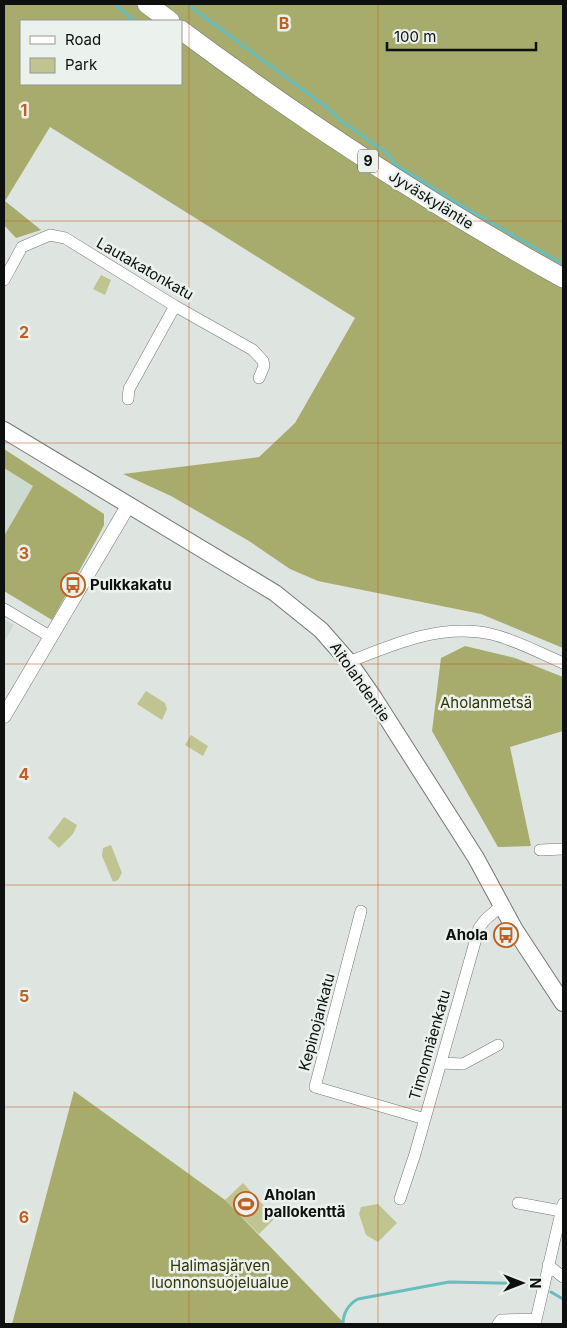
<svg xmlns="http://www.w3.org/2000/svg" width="567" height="1328" viewBox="0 0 567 1328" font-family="Inter,sans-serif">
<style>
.built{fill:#cddad0}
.green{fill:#c0c491}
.forest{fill:#a7ab6b;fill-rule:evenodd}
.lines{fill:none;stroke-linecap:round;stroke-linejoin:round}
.stream{stroke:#67bebf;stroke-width:3}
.minor-casing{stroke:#727873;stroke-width:12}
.tertiary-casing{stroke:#727873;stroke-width:15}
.secondary-casing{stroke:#727873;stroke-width:18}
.trunk-casing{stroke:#727873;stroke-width:20}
.minor{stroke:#fff;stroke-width:11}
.tertiary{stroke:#fff;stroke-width:14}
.secondary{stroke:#fff;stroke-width:16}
.trunk{stroke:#fff;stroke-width:19}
.grid{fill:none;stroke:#c15f23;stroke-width:1;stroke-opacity:0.55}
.labels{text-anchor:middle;stroke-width:5;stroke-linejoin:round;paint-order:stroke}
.shield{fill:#ebf2ed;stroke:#505451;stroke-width:1}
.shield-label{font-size:14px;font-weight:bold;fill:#0d100e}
.street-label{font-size:15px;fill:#0d100e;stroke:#ebf2ed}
.poi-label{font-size:15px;font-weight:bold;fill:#0d100e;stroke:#ebf2ed;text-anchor:start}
.park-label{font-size:15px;fill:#323300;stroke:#ebf2ed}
.grid-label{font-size:16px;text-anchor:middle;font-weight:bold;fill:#c15f23;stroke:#ebf2ed;stroke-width:5;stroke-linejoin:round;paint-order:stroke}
</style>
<rect width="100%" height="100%" fill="#dee5e0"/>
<path class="built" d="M4,468L33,486L4,536Z
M4,619L14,625L4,642Z"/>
<path class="green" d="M101,275L111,280L105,295L93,289Z
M146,691L165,703L167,709L162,720L137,704Z
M191,735L208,746L203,756L185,745Z
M64,817L77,825L73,834L59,848L48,838Z
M111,845L122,873L118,880L113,882L102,856L103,848Z
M243,1183L275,1218L259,1234L225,1200Z
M378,1204L397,1223L378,1242L366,1235L359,1214L361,1207Z"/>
<path class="forest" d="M4,4H563V648L481,614L318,581L290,569L249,541L171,496L123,474L259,457L295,423L355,318L50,127L5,201L41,230L16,238L4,225ZM21,21H181V84H21Z
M4,449L104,514V525L99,535L52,620L4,591V536L33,486L4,468Z
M465,646L515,658L563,677V731L510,747L531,846L498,847L432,731L441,658Z
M74,1091L225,1200L345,1324H12Z"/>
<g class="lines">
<path class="stream" d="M114,4L135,21
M191,7L329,109L340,120L387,153L395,164L454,201L563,264
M551,1292L563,1299
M343,1324C343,1314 348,1304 358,1299L449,1282L538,1284"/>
<defs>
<path id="minor" d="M4,280L22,247L50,235L65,238L175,306L253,350L263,361L264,366L259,378
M128,399L129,389L175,306
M4,609L51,637
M349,662C394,644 442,623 491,634C516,640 540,653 563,663
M540,850L563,849
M361,911L315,1087L425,1119
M441,1063L463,1064L498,1045
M400,1199L415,1154L479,928L485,920L501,906
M518,1203L561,1211
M548,1265L563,1277
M498,1324L501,1320L536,1319
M535,1324L563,1204"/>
<path id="tertiary" d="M4,716L128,506"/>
<path id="secondary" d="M4,430L275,593L321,630L349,662L374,698L476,858L515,930L563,1003"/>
<path id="trunk" d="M147,4L170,21
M181,30C303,121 430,204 563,278"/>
</defs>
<use href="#minor" class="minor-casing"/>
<use href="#tertiary" class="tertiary-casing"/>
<use href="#secondary" class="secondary-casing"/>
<use href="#trunk" class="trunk-casing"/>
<use href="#minor" class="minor"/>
<use href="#tertiary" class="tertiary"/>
<use href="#secondary" class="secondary"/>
<use href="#trunk" class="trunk"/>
</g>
<path class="grid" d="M189,4V1324M378,4V1324M4,221H563M4,443H563M4,664H563M4,885H563M4,1107H563"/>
<defs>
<symbol id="bus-ring" viewBox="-11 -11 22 22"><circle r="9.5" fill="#ebf2ed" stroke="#c15f23" stroke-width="1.5"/><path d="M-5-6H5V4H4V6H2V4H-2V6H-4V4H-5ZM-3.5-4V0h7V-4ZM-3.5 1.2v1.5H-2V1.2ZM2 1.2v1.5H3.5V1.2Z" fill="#c15f23"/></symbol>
<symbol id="stadium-ring" viewBox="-11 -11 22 22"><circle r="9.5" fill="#ebf2ed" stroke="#c15f23" stroke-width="1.5"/><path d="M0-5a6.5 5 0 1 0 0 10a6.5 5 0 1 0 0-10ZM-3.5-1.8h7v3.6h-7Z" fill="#c15f23"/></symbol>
</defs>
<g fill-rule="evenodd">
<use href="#bus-ring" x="59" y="571" width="28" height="28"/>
<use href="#bus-ring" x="492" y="921" width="28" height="28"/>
<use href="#stadium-ring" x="232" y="1190" width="28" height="28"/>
</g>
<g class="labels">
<rect class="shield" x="358" y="149.5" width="20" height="23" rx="4"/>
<g class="shield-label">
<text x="368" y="166">9</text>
</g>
<g class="street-label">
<text transform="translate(431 200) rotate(32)" y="5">Jyväskyläntie</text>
<text transform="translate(145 269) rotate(30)" y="5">Lautakatonkatu</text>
<text transform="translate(360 682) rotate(55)" y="5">Aitolahdentie</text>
<text transform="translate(317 1022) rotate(-75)" y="5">Kepinojankatu</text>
<text transform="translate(430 1045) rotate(-74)" y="5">Timonmäenkatu</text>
</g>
<g class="poi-label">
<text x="90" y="590">Pulkkakatu</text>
<text x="488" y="940" text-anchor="end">Ahola</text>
<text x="264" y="1200">Aholan<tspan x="264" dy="17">pallokenttä</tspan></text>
</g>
<g class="park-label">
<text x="486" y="708">Aholanmetsä</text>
<text x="220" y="1271">Halimasjärven<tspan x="220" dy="17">luonnonsuojelualue</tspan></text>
</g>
</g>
<g class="grid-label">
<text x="284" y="29">B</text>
<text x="24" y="116">1</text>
<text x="24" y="338">2</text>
<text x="24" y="559">3</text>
<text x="24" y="780">4</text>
<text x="24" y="1002">5</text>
<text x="24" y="1223">6</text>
</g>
<rect width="567" height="1328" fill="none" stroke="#0d100e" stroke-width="10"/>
<rect x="20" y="20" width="162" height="65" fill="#ebf2ed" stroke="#929894"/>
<rect x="30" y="36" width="25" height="8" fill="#ffffff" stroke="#929894"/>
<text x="65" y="45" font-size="15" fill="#0d100e">Road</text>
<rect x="30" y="58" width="25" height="15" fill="#c0c491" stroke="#929894"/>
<text x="65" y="70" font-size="15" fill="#0d100e">Park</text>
<g transform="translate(522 1283) rotate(90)" stroke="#ebf2ed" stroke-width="4" paint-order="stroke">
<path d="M0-4L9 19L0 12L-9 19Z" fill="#0d100e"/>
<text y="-8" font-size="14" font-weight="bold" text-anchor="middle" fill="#0d100e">N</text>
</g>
<path d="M387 42v8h149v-8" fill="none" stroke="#0d100e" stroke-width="2.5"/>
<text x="394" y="42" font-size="15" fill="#0d100e" stroke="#ebf2ed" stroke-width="4" paint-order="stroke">100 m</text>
</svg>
